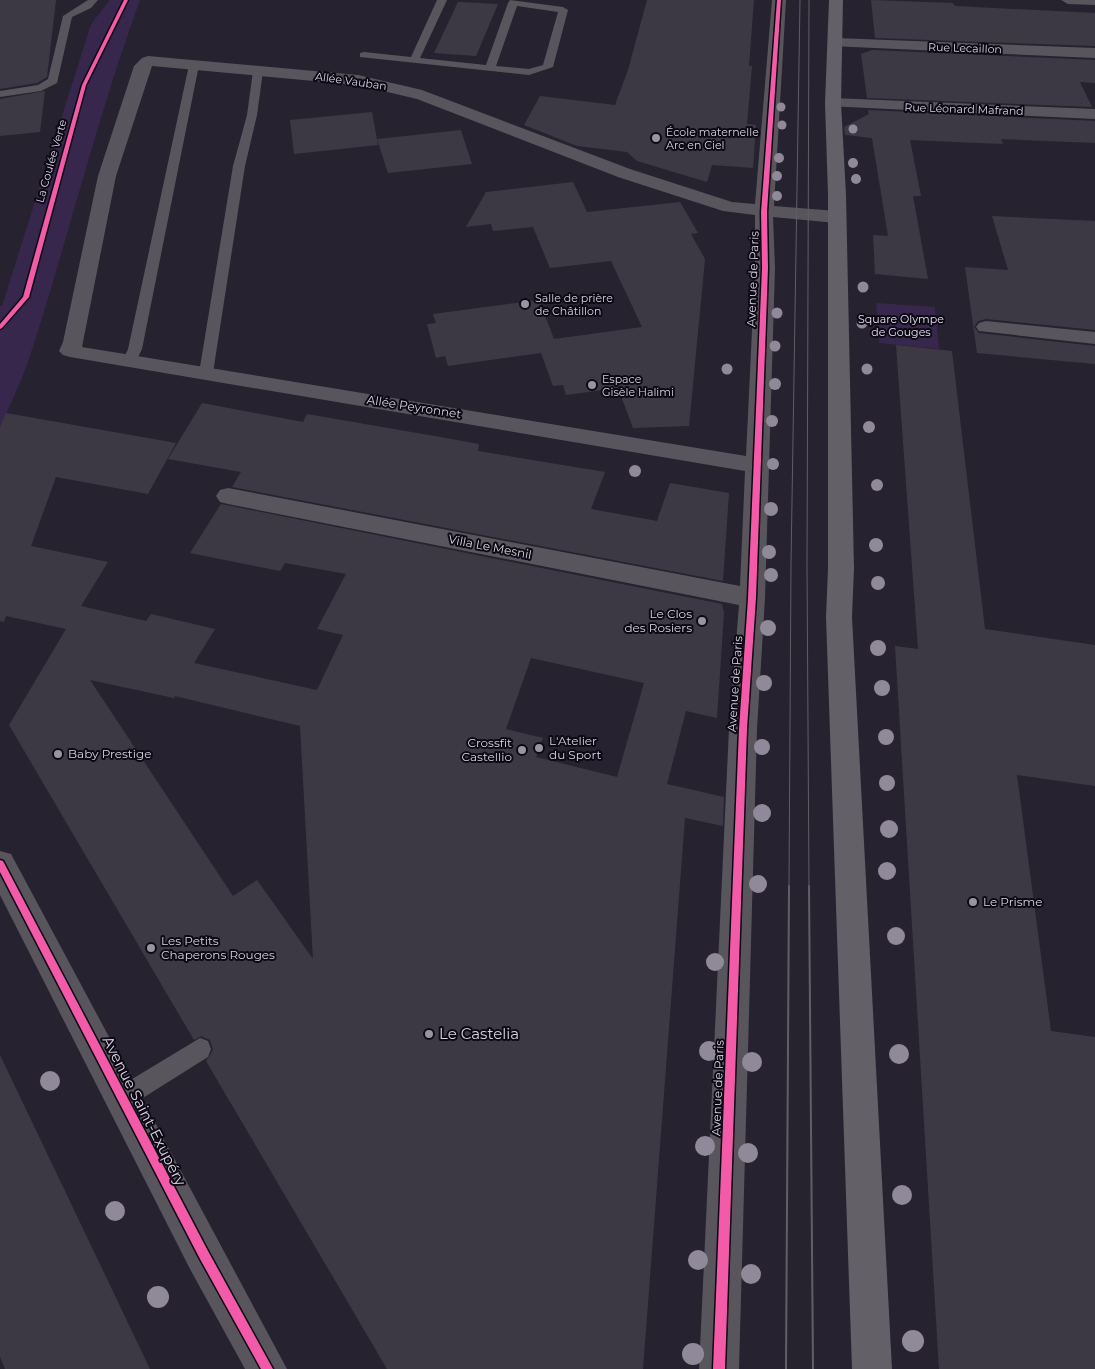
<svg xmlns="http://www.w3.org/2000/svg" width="1095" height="1369" viewBox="0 0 1095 1369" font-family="Montserrat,sans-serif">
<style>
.green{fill:#37274c}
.building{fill:#3d3944;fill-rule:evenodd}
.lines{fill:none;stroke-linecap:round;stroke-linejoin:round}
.service{fill:#58565c;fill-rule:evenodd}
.minor{fill:#58565c;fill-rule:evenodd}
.tertiary{fill:#58565c;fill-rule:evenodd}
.primary{fill:#636068;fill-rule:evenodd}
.tram-far1{stroke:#625e66;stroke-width:1}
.tram{stroke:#625e66;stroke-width:2}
.cycleway-casing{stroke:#0d0914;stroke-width:3}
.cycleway{fill:#f35aa7;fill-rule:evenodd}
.tree{fill:#90899a}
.poi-dot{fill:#9994a3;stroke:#0d0914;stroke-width:2}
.labels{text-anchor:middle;stroke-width:4;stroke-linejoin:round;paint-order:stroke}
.far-street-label{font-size:11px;fill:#d7d2e2;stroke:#0d0914}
.far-poi-label{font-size:11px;fill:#d7d2e2;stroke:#0d0914;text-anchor:start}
.far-park-label{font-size:11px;fill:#e5def1;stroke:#0d0914}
.street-label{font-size:12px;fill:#d7d2e2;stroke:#0d0914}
.poi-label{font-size:12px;fill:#d7d2e2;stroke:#0d0914;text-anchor:start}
.near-poi-label{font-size:15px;fill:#d7d2e2;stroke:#0d0914;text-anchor:start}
.near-street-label{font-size:15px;fill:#d7d2e2;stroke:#0d0914}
</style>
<rect width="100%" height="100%" fill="#27222f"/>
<path class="green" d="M110,0H140C96,120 67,244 27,365C19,386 9,407 0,428V306H2L91,24Z
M876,303L935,307L939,349L879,343Z"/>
<path class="building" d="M0,0H56L47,77L37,83L0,89Z
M647,0H754L749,66H752L747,124L756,125L753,168L712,165L707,182L637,161L627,152L577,146L524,125L540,96L615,105L628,70Z
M871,0L953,3L955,6L1095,13V46L875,38Z
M458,2L498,4L476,56L434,53Z
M872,50L1095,60V83L1080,82L1092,107L867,98L861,54Z
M45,91L40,132L0,136V99Z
M868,110L1095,121V143L1001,139L1003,144L910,140L921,196H913L928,279L875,274L873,235L888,236L872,138L845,135L844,127L869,114Z
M372,112L378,145L294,154L290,120Z
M461,130L472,164L388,173L377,139Z
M573,182L587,212L680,202L698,233L691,234L705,259L689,426L633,428L618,388L566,395L563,385L553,386L541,353L448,366L445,356L436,358L427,324L436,323L433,314L539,300L554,339L642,327L611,261L550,268L533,227L493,231L491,224L466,227L486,192Z
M992,216L1095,221V330L986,319L978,321L974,327L979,333L1095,346V364L977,353L965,267L1008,270Z
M896,345L952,351L985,629L1095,645V786L1017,775L1051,1031L1095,1037V1369H939L895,646L918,649Z
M202,403L303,422L307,414L446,438L479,444L478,451L605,472L591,509L657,521L670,483L729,493L723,581L232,487L241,472L168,459Z
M6,413L176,443L148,494L56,477L31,546L108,562L81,606L146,621L151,614L215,629L194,663L317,690L343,635L317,629L346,574L285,563L280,571L190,553L221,504L722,604L724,613L717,718L686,711L667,784L724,797L723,826L685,818L643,1369H387L206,1061L213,1050L210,1040L201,1036L194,1040L9,725L66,629L6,616L4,622L0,621V427ZM531,658L644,683L617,777L536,757L543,738L506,729ZM90,680L174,698L175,696L300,726L313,959L257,880L233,896Z
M0,1055L33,1124L150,1369H5L0,1357Z"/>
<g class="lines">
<path class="service" d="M88,0H98L91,8L72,17L57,83L41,91L0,97V91L38,85L48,79L63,16Z
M437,0H447L420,58L486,65L508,3L510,0L563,7L568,10L553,67L529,75L360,57V53L364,52L411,57ZM517,6L558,12L543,65L529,69L496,66Z
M194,62L199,65L142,349L135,363L130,364L123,360L128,349L189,65Z
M258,68L263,71L257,115L245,166L213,373L206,377L199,373L233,166L247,115L253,71Z
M200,1038L208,1041L211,1049L208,1057L130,1106L122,1109L114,1106L111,1098L114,1090Z"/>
<path class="minor" d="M772,0H786L774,206L836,211L843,213L845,217L843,221L836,223L773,217L775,268L765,598L757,729L739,1369H699L729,729L739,605L228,504L220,502L216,496L220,490L228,488L740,586L745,471L70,357L63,355L59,351L63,342L98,176L134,66L142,58L148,56L358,75L422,90L630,169L732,202L755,204ZM152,66L358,85L417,99L618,177L723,211L755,215V268L746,456L82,347L116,176Z
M1061,0H1095V5L1068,4Z
M836,38L1095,48V58L831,46L828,43Z
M833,98L1095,109V119L827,106L825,103L827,100Z
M986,321L1095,332V344L979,331L976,327L979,323Z"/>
<path class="tertiary" d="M0,851L11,854L287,1369H245L190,1269L0,895Z"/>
<path class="primary" d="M829,0H843L841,103L846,195L854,568L852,617L892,1369H852L826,617L828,568V195L825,103Z"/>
<path class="tram-far1" d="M809,0L807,565L809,887
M789,887L791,564L800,0"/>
<path class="tram" d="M809,886L813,1369
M786,1369L789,886"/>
<defs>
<path id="cycleway" d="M124,0H128L86,85L29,297L2,328L0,329V324L23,297L82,85Z
M777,0H781L767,212L768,268L756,598L747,729L725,1369H713L739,729L748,598L762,268L761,212Z
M0,860L3,861L208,1251L273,1369H261L200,1259L0,872Z"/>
</defs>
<use href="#cycleway" class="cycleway-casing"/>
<use href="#cycleway" class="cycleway"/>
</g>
<g class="tree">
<circle cx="781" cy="107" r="4.5"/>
<circle cx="782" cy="125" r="4.5"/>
<circle cx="853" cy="129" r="4.5"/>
<circle cx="779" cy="158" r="5"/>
<circle cx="853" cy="163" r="5"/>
<circle cx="777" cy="176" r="5"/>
<circle cx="856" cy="179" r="5"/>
<circle cx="777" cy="196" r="5"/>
<circle cx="863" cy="287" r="5.5"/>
<circle cx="777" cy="313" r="5.5"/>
<circle cx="862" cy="323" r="5.5"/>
<circle cx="775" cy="346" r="5.5"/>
<circle cx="727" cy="369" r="5.5"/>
<circle cx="867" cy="369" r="5.5"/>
<circle cx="775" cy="384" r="6"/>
<circle cx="772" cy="421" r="6"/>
<circle cx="869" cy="427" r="6"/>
<circle cx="773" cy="464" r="6"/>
<circle cx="635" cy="471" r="6"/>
<circle cx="877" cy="485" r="6"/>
<circle cx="771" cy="509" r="7"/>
<circle cx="876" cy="545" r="7"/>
<circle cx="769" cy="552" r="7"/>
<circle cx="771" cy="575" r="7"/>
<circle cx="878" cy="583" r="7"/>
<circle cx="768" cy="628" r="8"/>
<circle cx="878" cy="648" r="8"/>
<circle cx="764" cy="683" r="8"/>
<circle cx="882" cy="688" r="8"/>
<circle cx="886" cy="737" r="8"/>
<circle cx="762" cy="747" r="8"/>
<circle cx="887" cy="783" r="8"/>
<circle cx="762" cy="813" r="9"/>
<circle cx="889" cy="829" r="9"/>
<circle cx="887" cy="871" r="9"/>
<circle cx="758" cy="884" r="9"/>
<circle cx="896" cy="936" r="9"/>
<circle cx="715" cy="962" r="9"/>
<circle cx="709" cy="1051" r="10"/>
<circle cx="899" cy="1054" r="10"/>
<circle cx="752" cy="1062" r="10"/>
<circle cx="50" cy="1081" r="10"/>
<circle cx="705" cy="1146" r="10"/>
<circle cx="748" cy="1153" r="10"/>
<circle cx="902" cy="1195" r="10"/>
<circle cx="115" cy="1211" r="10"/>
<circle cx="698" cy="1260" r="10"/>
<circle cx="751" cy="1274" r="10"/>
<circle cx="158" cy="1297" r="11"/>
<circle cx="913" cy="1341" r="11"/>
<circle cx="693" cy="1354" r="11"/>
</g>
<g class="poi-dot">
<circle cx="656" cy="138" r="5"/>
<circle cx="525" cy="304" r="5"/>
<circle cx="592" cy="385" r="5"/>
<circle cx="702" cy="621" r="5"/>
<circle cx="539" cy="748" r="5"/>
<circle cx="522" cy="750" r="5"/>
<circle cx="58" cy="754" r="5"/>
<circle cx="973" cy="902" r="5"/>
<circle cx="151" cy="948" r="5"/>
<circle cx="429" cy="1034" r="5"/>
</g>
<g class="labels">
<g class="far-street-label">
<text transform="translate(965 48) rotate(2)" y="4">Rue Lecaillon</text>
<text transform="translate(351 81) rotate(8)" y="4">Allée Vauban</text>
<text transform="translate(964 109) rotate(2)" y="4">Rue Léonard Mafrand</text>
<text transform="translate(51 161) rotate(-74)" y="4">La Coulée Verte</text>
</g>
<g class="far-poi-label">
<text x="666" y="136">École maternelle<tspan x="666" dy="13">Arc en Ciel</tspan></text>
<text x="535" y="302">Salle de prière<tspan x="535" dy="13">de Châtillon</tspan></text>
<text x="602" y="383">Espace<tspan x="602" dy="13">Gisèle Halimi</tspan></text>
</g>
<g class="far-park-label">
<text x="901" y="323">Square Olympe<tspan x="901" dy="13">de Gouges</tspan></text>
</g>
<g class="street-label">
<text transform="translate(753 279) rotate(-88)" y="4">Avenue de Paris</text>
<text transform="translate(414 407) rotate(9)" y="4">Allée Peyronnet</text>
<text transform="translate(490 547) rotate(11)" y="4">Villa Le Mesnil</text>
<text transform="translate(735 684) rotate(-86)" y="4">Avenue de Paris</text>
<text transform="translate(718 1088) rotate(-88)" y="4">Avenue de Paris</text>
</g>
<g class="poi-label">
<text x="692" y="618" text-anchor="end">Le Clos<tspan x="692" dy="14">des Rosiers</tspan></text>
<text x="549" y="745">L'Atelier<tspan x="549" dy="14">du Sport</tspan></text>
<text x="512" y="747" text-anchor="end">Crossfit<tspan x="512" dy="14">Castellio</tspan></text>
<text x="68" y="758">Baby Prestige</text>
<text x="983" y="906">Le Prisme</text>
<text x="161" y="945">Les Petits<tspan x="161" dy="14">Chaperons Rouges</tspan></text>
</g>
<g class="near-poi-label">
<text x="439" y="1039">Le Castelia</text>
</g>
<g class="near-street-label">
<text transform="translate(144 1111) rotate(63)" y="5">Avenue Saint-Exupéry</text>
</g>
</g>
</svg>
